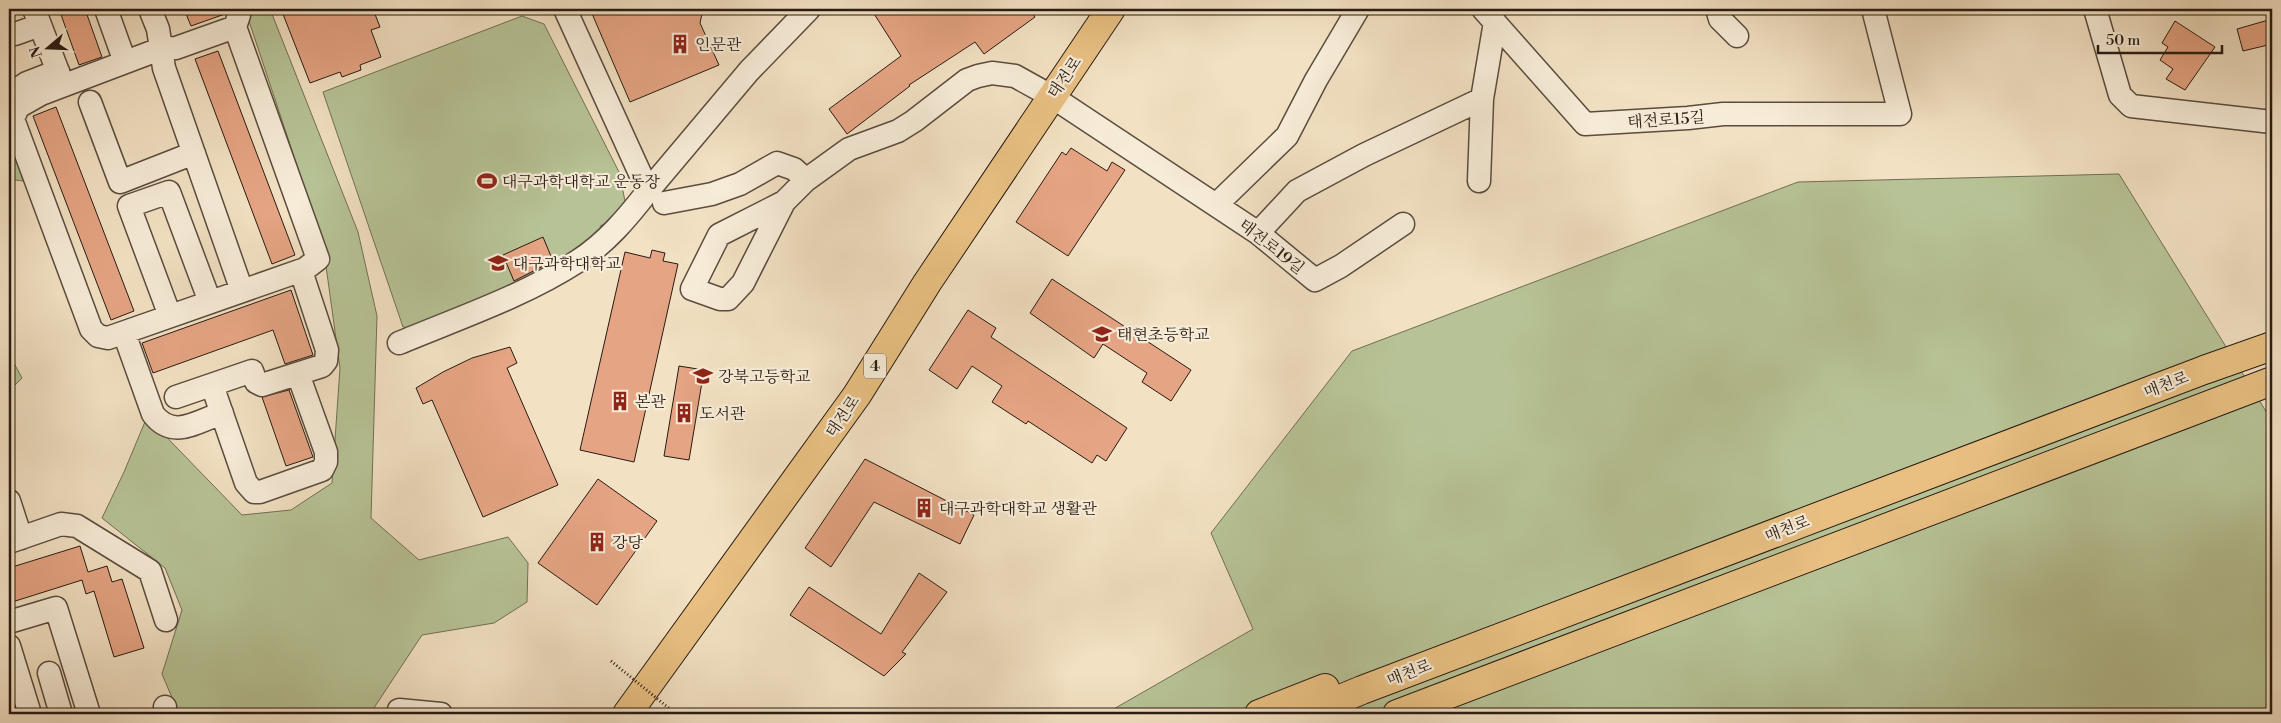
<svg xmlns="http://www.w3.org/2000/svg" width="2281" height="723" viewBox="0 0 2281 723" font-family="'Libre Bodoni','Noto Serif KR',serif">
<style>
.green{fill:#b7c396;stroke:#706f54}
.building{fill:#e5a483;stroke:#281b13}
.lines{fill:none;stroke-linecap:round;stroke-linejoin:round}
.minor-casing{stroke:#5a4c3f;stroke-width:25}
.major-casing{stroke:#281b13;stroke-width:30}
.minor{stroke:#f7ecd8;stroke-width:22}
.major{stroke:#e9c082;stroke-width:28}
.path-bridge{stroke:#281b13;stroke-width:3;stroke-dasharray:1 2.5;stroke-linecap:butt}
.labels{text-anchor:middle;stroke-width:4.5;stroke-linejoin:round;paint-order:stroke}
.shield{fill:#f7ecd8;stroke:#665a4e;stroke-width:1}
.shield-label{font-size:15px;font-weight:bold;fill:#281b13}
.poi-label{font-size:16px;fill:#281b13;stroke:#f7ecd8;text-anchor:start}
.street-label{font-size:16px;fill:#281b13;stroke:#f7ecd8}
</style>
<rect width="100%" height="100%" fill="#f2e1c3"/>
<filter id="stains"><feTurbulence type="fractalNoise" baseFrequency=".004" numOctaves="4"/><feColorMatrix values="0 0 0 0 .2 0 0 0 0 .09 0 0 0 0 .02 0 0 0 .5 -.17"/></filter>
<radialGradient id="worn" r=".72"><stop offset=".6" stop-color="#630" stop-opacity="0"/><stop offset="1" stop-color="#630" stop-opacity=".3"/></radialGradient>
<path class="green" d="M245,9H270L358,232L377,316L371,518L419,560L508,537L528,563L527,602L494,623L422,635L370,714H179L162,674L182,610L165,568L102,518L124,472L147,417L242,515L291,510L332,483L340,368L323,244Z
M522,16L544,24L619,172L625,201L621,212L615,219L600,226L603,235L578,255L420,329L403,327L323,92Z
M9,129L23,181L9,179Z
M2119,174L2272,421V714H1105L1253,629L1211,533L1352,351L1798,182Z
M9,354L22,378L9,391Z"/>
<path class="building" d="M59,9H85L102,57L79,65Z
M184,9H224L225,14L191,26Z
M281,9H373L380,27L371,30L381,57L360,65L361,70L342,77L340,72L310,83Z
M590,9H703L700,23L719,65L630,102Z
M871,9H1029L1035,17L984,54L975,42L909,85L910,86L847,134L829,109L901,56Z
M2272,19V44L2243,51L2237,29Z
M2175,21L2215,47L2185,90L2166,79L2173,69L2160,60L2168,47L2162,43Z
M218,51L295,255L272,264L195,59Z
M56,107L134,311L111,320L33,116Z
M1071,148L1107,171L1112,162L1125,170L1068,256L1016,222L1062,152L1066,155Z
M543,237L553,261L514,281L503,255Z
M652,250L665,253L663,261L678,264L634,462L580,450L625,252L650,258Z
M1052,279L1191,370L1171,401L1142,382L1147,373L1103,344L1094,358L1030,313Z
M291,290L313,355L285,364L273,330L153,373L142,343Z
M968,310L996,328L991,337L1127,428L1106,461L1097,455L1092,463L1028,421L1026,424L992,402L1002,386L972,366L957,389L929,370Z
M510,347L517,363L507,368L558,485L483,517L432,400L423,404L416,388L443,372L472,358Z
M679,366L704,370L689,460L664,456Z
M289,390L313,457L286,466L262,397Z
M865,459L974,515L960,544L874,502L831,567L805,548Z
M598,479L657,521L597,605L538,563Z
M80,546L88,572L107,566L112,582L122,579L144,648L114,657L94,591L86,594L82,580L9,603V568Z
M919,573L947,592L902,652L906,654L884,676L790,615L809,587L881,634Z"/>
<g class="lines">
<defs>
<path id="minor" d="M34,9L63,85
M106,9L125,62
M150,9L158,29L164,68L242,291
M565,9L648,191L749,71L809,9
M1483,9L1585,124L1688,118L1723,114H1900L1873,9
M1717,9L1720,19L1737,36
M2095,9L2120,95L2131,106L2272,122
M235,27L176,48L160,49L41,94L18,107L13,119L91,329L98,336L108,338L305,269L318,259L235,27L239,15L237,9
M15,34L40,25
M9,95L27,83L58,71
M90,102L120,182L194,153
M1479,181L1482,99L1495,22
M784,202L719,235L692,289L720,299H728L743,283L784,202L806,180
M664,203L712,194L740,184L777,163L794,169L806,180L849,149L898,131L914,121L967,80L978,76L992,73L1015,76L1051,96L1258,233L1315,280L1341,266L1403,224
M1216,205L1287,136L1316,80L1358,9
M1258,233L1297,191L1364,155L1482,99
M170,316L129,206L169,192L210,302
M124,333L153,414C173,440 196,422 222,413
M399,343C459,318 524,296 578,261C606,243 628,217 648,191
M212,385L246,483L254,492H260L322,470L326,462V452L298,374
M176,397L252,371L256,382L262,385L322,366L326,361L327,350L301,271
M9,501L21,538
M9,542L61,524L77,526L150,571L166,620
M9,622L56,608L89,714
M9,646L30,714
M49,673L61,714
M399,710L441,714
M165,714V707"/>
<path id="major" d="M627,714L857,395L927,283L1111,9
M1259,714L1325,688
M1304,714L1362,690L2204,370L2272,346
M1397,714L2272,381"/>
</defs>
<use href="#minor" class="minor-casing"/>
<use href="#major" class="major-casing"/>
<use href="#minor" class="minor"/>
<use href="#major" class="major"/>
<path class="path-bridge" d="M611,661L671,710"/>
</g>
<defs>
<symbol id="building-bare" viewBox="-9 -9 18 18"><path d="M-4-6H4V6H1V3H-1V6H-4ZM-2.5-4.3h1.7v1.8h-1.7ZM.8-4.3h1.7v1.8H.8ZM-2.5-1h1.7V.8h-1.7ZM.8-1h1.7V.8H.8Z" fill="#8f2418" stroke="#f7ecd8" stroke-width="2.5" paint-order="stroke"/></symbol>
<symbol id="stadium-bare" viewBox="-9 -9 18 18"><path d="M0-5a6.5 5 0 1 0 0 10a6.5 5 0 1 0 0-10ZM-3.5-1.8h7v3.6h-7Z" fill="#8f2418" stroke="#f7ecd8" stroke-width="2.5" paint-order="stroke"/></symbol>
<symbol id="university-bare" viewBox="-9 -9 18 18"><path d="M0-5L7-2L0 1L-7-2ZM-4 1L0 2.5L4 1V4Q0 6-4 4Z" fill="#8f2418" stroke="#f7ecd8" stroke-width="2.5" paint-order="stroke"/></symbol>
<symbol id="school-bare" viewBox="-9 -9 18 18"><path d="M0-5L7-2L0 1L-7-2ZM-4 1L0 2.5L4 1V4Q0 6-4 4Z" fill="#8f2418" stroke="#f7ecd8" stroke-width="2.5" paint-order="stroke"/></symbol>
</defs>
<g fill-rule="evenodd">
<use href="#building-bare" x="666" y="30" width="28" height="28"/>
<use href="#stadium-bare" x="473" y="167" width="28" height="28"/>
<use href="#university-bare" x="484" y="249" width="28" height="28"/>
<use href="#school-bare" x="1088" y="320" width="28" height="28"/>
<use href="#school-bare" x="689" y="362" width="28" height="28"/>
<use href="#building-bare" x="606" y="387" width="28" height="28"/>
<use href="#building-bare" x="670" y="399" width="28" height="28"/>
<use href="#building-bare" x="910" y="494" width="28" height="28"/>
<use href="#building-bare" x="583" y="528" width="28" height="28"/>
</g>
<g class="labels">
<rect class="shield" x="864" y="353.5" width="22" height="25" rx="4"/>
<g class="shield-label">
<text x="875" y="371">4</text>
</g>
<g class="poi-label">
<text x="695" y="50">인문관</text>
<text x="502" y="187">대구과학대학교 운동장</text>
<text x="513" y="269">대구과학대학교</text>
<text x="1117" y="340">태현초등학교</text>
<text x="718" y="382">강북고등학교</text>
<text x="635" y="407">본관</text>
<text x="699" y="419">도서관</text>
<text x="939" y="514">대구과학대학교 생활관</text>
<text x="612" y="548">강당</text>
</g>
<g class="street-label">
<text transform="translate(1064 77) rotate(-56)" y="6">태전로</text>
<text transform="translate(1666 119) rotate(-4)" y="6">태전로15길</text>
<text transform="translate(1272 246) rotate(38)" y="6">태전로19길</text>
<text transform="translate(2166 384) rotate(-21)" y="6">매천로</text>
<text transform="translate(842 416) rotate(-56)" y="6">태전로</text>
<text transform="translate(1787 528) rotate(-21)" y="6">매천로</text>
<text transform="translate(1409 672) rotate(-21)" y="6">매천로</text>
</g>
</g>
<rect width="2281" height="723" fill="none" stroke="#f2e1c3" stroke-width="30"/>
<rect x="10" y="10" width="2261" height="703" fill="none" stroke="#281b13" stroke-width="2.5"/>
<rect x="15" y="15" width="2251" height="693" fill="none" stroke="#281b13"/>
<g transform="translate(48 48) rotate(251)" stroke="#f7ecd8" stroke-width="4" paint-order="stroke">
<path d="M0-4L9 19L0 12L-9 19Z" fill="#281b13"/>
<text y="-8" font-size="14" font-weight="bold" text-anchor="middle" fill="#281b13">N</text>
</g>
<path d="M2098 45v8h124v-8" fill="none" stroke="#281b13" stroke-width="2.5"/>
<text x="2106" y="45" font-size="15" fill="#281b13" stroke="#f7ecd8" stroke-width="4" paint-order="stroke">50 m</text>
<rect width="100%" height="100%" filter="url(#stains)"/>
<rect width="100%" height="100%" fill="url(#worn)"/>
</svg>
